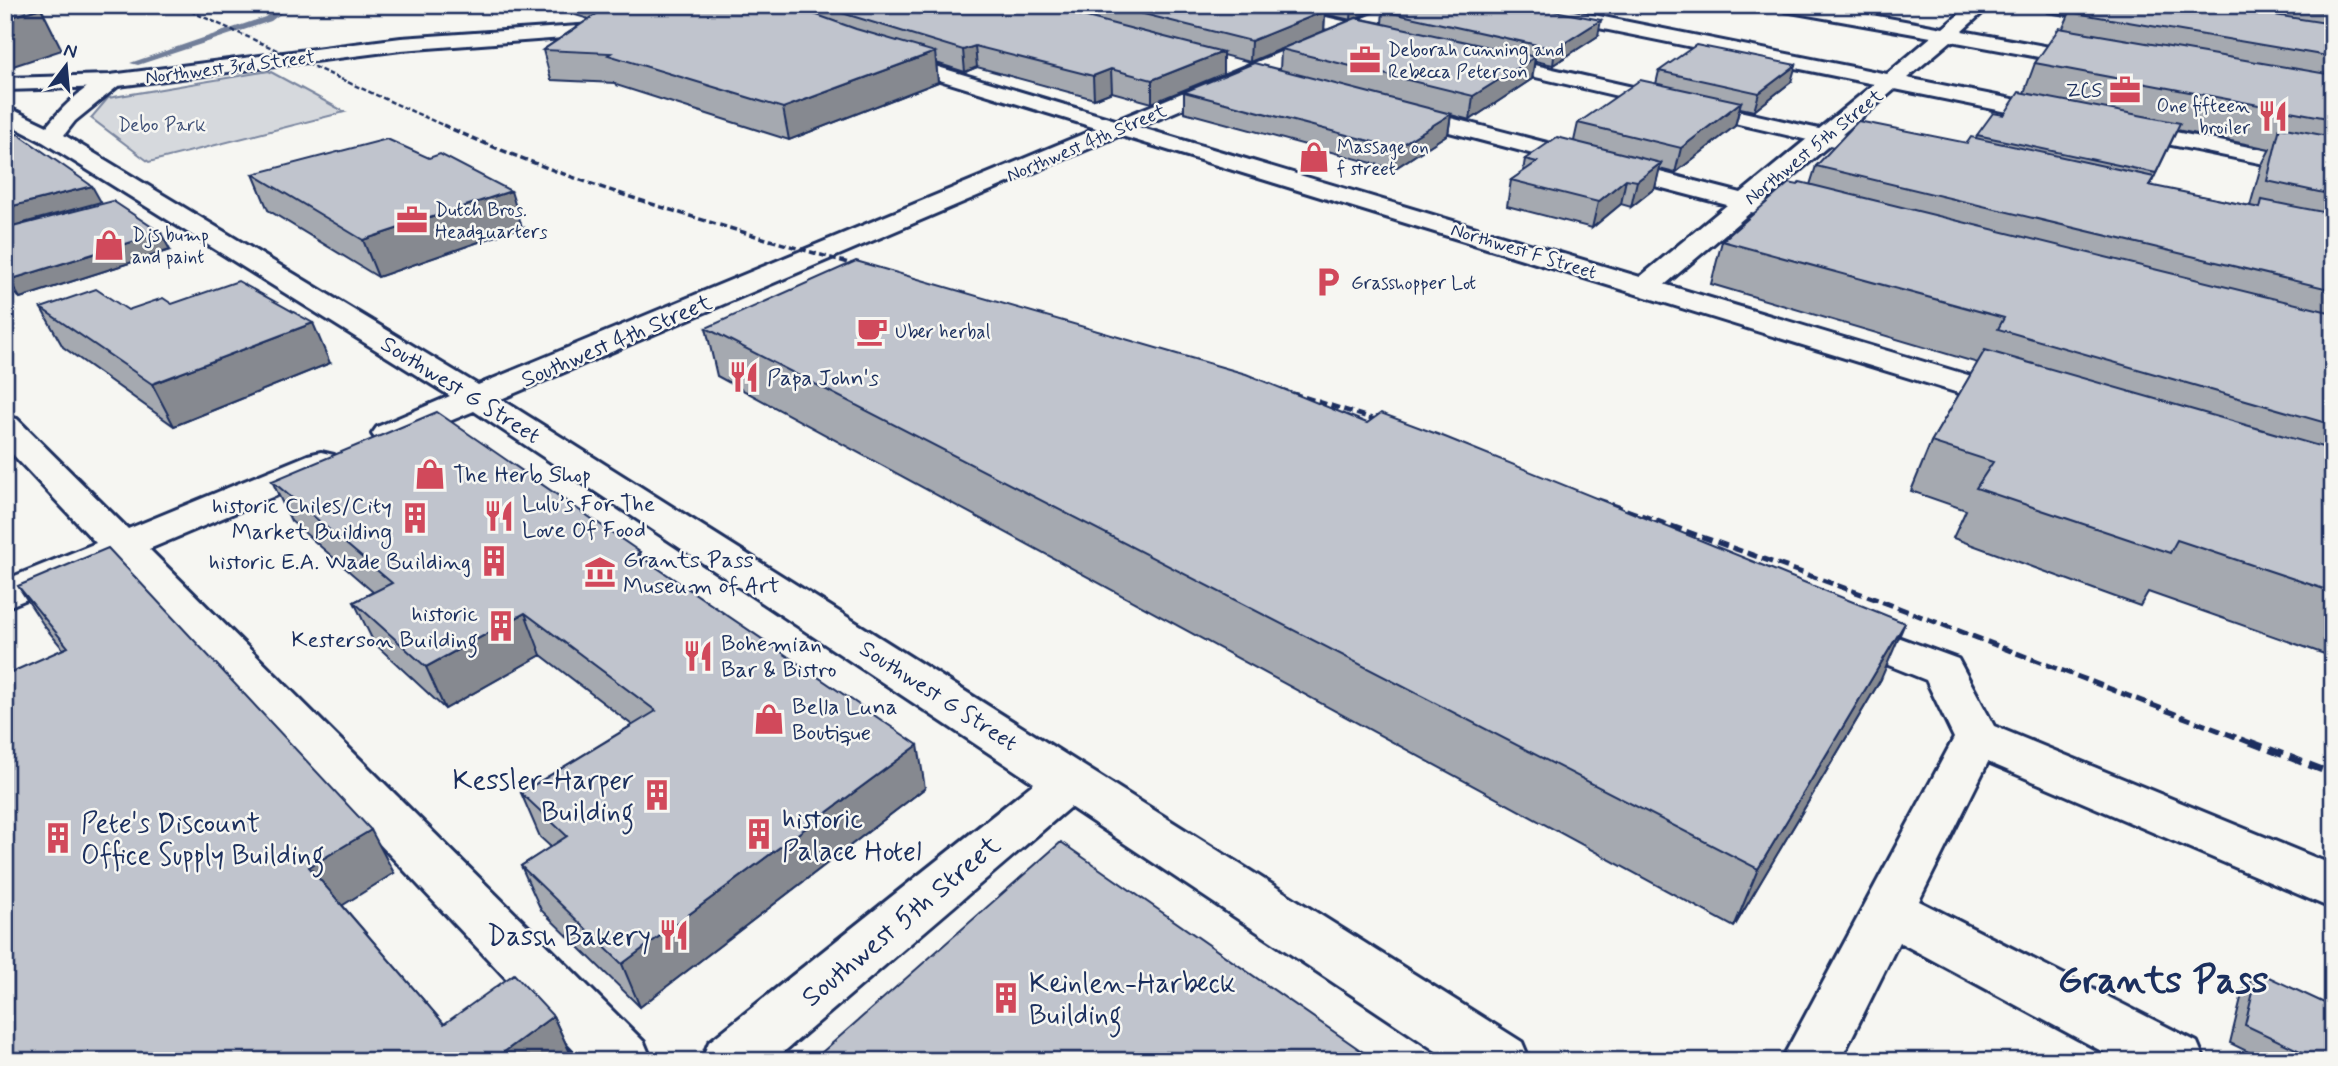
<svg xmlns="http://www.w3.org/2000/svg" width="2338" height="1066" viewBox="0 0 2338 1066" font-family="Mynerve,sans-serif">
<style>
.green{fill:#d6d9dd;stroke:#78849e;stroke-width:2}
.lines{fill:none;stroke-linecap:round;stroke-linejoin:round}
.stream{fill:#717e99;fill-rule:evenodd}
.minor-casing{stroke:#1b2f5e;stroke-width:6}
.major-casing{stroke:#1b2f5e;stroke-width:6}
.minor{fill:#f6f6f2;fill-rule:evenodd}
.major{fill:#f6f6f2;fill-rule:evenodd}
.rail-far4{stroke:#1b2f5e;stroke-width:2.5;stroke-dasharray:5 2.5;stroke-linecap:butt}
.rail-far3{stroke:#1b2f5e;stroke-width:3.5;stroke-dasharray:7 3.5;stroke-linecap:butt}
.rail-far2{stroke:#1b2f5e;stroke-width:4.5;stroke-dasharray:9 4.5;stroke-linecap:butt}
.rail-far1{stroke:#1b2f5e;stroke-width:5;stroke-dasharray:11 5;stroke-linecap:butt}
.rail{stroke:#1b2f5e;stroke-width:7;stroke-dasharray:14 7;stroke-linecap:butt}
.wall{fill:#a5a9b0;stroke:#1b2f5e;stroke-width:2;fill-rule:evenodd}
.shaded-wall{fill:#868990;stroke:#1b2f5e;stroke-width:2}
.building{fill:#c0c4cd;stroke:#1b2f5e;stroke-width:2}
.labels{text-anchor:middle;stroke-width:5;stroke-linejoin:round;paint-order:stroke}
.far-poi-label{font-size:19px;fill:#1b2f5e;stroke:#f6f6f2;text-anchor:start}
.far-street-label{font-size:19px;fill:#1b2f5e;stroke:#f6f6f2}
.far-park-label{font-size:19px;fill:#405177;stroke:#f6f6f2}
.street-label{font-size:23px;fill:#1b2f5e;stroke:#f6f6f2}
.poi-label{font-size:23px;fill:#1b2f5e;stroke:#f6f6f2;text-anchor:start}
.near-poi-label{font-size:28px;fill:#1b2f5e;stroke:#f6f6f2;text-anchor:start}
.near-street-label{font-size:28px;fill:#1b2f5e;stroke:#f6f6f2}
.near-district-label{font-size:37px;font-weight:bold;fill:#1b2f5e;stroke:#f6f6f2}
</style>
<rect width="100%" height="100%" fill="#f6f6f2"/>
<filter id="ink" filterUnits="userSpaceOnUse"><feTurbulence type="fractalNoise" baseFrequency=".0143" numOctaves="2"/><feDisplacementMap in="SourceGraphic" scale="14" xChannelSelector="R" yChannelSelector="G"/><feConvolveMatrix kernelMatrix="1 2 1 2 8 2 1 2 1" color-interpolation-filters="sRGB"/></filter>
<g filter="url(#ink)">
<path class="green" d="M269,71L345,112L149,162L91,118L108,98Z"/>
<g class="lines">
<path class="stream" d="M282,5H292L271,21L138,65L130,63L265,17Z"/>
<defs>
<path id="minor" d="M1394,5H1419L1416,9L501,399L1522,1042L1530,1061H1451L1070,807L773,1061H701L709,1042L1034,783L474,411L401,441L389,444L377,441L372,434L377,427L450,396L43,142L5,122V106L47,126C60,110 97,71 118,76L121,81L118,86L75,121L64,135L478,385Z
M1506,5H1544L1887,74L1931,37L1785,11L1776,5H1817L1943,28L1970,5H1991L1962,31L2093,55L2100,57L2103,61L2100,65L2093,67L1951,41L1907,78L2062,109L2070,111L2073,116L2070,121L2062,123L1895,89L1765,200L1822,214L1826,220L1822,226L1813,228L1751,212L1655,293L1645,296L1635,293L1630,287L1635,281L1727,205L1392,117L1389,112L1392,107L1400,105L1741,193L1874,84L1515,11Z
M2039,5C2059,5 2119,2 2131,17L2122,23L2048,11Z
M2121,121L2333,164V178L2113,133L2109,128L2113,123Z
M5,416L17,419L128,529L308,455L321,452L334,455L339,463L334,471L149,549L644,1042L652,1061H584L115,563L5,608V580L96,543L5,446Z
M1843,617L1958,659L1994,726L2333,865V909L1988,762L1919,901L2197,1042L2205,1061H2120L1899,942L1840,1061H1781L1954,738L1926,680L1828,641L1822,631L1828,621Z"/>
<path id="major" d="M1238,5H1273L1396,33L1399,37L1389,43L1241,9Z
M623,23L630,25L633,29L630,33L401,50L110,87L5,90V78L110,75L401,38Z
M888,52L2028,393L2033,400L2028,407L2016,410L2004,407L881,62L878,58L881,54Z
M1482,53L1890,145L1898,147L1902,152L1898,157L1890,159L1475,63L1472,59L1475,55Z"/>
</defs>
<use href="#minor" class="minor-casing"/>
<use href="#major" class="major-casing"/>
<use href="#minor" class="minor"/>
<use href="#major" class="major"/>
<path class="rail-far4" d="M177,5L447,127"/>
<path class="rail-far3" d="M443,125C579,187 726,227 869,269"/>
<path class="rail-far2" d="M1279,389L1392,425"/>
<path class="rail-far1" d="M1596,499L1878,600L2254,744"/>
<path class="rail" d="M2250,742L2333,774"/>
</g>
<path class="wall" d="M542,5H794L786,7L800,10L799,5H1387L1357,18L1382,23L1383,11L1598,36L1553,65L1535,61L1532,79L1470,120L1451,115L1448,134L1394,169L1184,112V92L1280,70L1281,49L1250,62L1223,55V74L1152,103L1112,92L1094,99L977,67L965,72L936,63L938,82L789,140L616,85L615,83L551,80L543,50L589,19ZM1325,14L1351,20L1324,31Z
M2075,5H2333V657L2148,592L2140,606L1953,538L1966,510L1911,491L1931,442L1978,363L1711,284L1722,241L1798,185H1810L1816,166L1967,143L1976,138L1977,135L2004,115L2024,93L2035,63L2063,28L2070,12ZM2177,130L2270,149L2261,166L2250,206L2150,186Z
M1659,71L1791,82L1754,111L1740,108L1735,126L1675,173L1659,169L1655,188L1631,207L1621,204L1592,228L1507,206L1511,180L1523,172L1525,159L1574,141L1578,123L1656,84Z
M253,174L522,227L378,277L268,210Z
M5,229L170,250L20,298L5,287Z
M172,304L330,363L174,426L63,347L41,308L128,310Z
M706,328L1881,679L1734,927L717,376Z
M272,481L640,552L641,557L925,788L640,1007L541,910L521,866L551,847L540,837L521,793L632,725L541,655L445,709L374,643L354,602L373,592L291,521Z
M18,586L394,873L342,905L444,1024L553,1016L573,1059L5,1061L63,649L45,627Z
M2258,972L2333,1061H2267L2230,1043L2243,990Z"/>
<path class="shaded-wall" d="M593,5H715L597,22Z
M1352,5H1387L1351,20Z
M41,8L62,50L7,68L5,65V19Z
M1325,11L1324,31L1250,62L1251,41Z
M1601,20L1598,36L1553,65L1555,49Z
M975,46L977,67L965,72L963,50Z
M935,52L938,82L789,140L783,108Z
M1223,52V74L1152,103V80Z
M1535,57L1532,79L1470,120L1473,96Z
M1796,65L1791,82L1754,111L1759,93Z
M1111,69L1112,92L1094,99L1093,76Z
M1741,102L1735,126L1675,173L1681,148Z
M1451,114L1448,134L1394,169L1396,148Z
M1661,163L1655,188L1631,207L1637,181Z
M1626,179L1621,204L1592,228L1598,202Z
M92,186L101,202L5,228V208Z
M511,191L522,227L378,277L363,240Z
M161,233L170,250L20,298L9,280Z
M313,323L330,363L174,426L152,384Z
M525,613L541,655L445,709L426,667Z
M1905,623L1881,679L1734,927L1758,869Z
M918,745L925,788L640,1007L622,964Z
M371,830L394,873L335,910L309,867Z
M553,1016L573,1059L571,1061H492Z"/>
<path class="building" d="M5,5H35L41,8L5,19Z
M676,5H778L806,11L856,29L935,52L783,108L608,55L611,53L543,50L604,9Z
M816,5H1040L1223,52L1152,80L1111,69L1093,76L975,46L963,50Z
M1108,5H1301L1325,11L1251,41Z
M1397,5H1500L1514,8L1518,5H1523L1601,20L1555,49L1383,11Z
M2075,5H2209L2333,24V57L2070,12Z
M2313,5H2333V8Z
M1356,18L1535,57L1473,96L1281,49Z
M2059,28L2333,75V119L2035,63Z
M1696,45L1796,65L1759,93L1659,71Z
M1254,63L1451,114L1396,148L1184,92Z
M1640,80L1741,102L1681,148L1578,123Z
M2019,92L2180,123L2156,173L1977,135L1993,113L2004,115Z
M1858,121L1967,143L1971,137L2154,177L2149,185L2260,208L2262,200L2333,214V290L1816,166Z
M2280,127L2333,137V195L2267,181Z
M18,134L92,186L5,208V137Z
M1557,137L1661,163L1637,181L1626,179L1598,202L1511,180L1537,162L1525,159Z
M387,139L429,158L440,154L511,191L363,240L253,174Z
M1800,182L2333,313V425L1998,329L2004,318L1722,241L1789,183L1798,185Z
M113,201L161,233L9,280L5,277V229Z
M856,261L1246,374L1367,423L1381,413L1445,437L1905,623L1758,869L706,328Z
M238,281L313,323L152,384L41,308L96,289L128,310L163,298L172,304Z
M1985,350L2333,450V592L2177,540L2170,553L1976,488L1993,462L1931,442Z
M437,412L640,552L637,554L918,745L622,964L521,866L567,836L521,793L656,711L525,613L426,667L354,602L392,583L272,481Z
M108,548L371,830L309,867L444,1024L514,974L553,1016L492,1061H5V675L68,647L18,586Z
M1061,842L1376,1061H812Z
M2258,972L2333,1007V1061H2321L2245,1025Z"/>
</g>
<defs>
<symbol id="office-bare" viewBox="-9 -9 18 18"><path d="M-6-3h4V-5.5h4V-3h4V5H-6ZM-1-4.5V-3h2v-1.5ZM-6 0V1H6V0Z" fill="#d1495b" stroke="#f6f6f2" stroke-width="2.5" paint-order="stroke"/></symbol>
<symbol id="restaurant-bare" viewBox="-9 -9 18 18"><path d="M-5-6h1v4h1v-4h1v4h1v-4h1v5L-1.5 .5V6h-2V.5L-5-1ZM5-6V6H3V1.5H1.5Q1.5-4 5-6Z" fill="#d1495b" stroke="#f6f6f2" stroke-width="2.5" paint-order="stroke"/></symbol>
<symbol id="shop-bare" viewBox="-9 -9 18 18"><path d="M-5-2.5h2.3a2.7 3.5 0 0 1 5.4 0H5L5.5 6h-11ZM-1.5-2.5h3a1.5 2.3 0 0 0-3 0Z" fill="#d1495b" stroke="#f6f6f2" stroke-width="2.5" paint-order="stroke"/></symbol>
<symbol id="parking-bare" viewBox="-9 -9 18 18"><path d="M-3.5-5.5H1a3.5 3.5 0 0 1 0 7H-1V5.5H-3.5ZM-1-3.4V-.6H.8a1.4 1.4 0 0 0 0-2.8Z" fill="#d1495b" stroke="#f6f6f2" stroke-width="2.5" paint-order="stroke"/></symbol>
<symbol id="cafe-bare" viewBox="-9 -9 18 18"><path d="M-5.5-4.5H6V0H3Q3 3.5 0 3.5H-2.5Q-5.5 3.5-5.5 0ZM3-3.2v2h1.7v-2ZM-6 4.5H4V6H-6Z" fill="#d1495b" stroke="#f6f6f2" stroke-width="2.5" paint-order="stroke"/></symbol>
<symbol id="building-bare" viewBox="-9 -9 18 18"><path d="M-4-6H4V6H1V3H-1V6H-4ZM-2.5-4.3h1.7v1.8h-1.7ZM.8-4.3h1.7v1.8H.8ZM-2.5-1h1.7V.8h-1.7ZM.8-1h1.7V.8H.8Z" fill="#d1495b" stroke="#f6f6f2" stroke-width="2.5" paint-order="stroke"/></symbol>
<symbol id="museum-bare" viewBox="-9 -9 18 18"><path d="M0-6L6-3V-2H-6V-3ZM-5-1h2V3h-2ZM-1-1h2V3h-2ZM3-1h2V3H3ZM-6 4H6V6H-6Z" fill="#d1495b" stroke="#f6f6f2" stroke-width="2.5" paint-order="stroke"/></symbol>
</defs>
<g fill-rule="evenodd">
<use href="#office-bare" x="1343" y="38" width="44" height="44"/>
<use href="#office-bare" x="2103" y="68" width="44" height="44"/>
<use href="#restaurant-bare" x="2251" y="94" width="44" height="44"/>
<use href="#shop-bare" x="1292" y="135" width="44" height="44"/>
<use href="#office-bare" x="390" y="198" width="44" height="44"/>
<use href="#shop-bare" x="87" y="223" width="44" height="44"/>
<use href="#parking-bare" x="1306" y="260" width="44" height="44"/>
<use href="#cafe-bare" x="850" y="309" width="44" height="44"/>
<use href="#restaurant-bare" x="722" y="355" width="44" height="44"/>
<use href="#shop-bare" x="408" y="452" width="44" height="44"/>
<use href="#restaurant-bare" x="477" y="494" width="44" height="44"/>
<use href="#building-bare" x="393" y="496" width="44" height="44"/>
<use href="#building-bare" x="472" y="539" width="44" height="44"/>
<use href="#museum-bare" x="578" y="550" width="44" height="44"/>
<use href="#building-bare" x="479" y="604" width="44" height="44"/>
<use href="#restaurant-bare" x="676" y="634" width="44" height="44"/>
<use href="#shop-bare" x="747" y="697" width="44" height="44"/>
<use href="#building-bare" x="635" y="773" width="44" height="44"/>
<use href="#building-bare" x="737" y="812" width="44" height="44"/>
<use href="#building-bare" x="36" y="816" width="44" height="44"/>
<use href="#restaurant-bare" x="652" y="913" width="44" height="44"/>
<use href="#building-bare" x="984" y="976" width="44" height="44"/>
</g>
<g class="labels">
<g class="far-poi-label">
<text x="1388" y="56">Deborah cunning and<tspan x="1388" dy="22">Rebecca Peterson</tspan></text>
<text x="2102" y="97" text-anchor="end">ZCS</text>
<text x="2250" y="112" text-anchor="end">One fifteen<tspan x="2250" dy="22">broiler</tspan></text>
<text x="1337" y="153">Massage on<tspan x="1337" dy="22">f street</tspan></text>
<text x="435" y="216">Dutch Bros.<tspan x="435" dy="22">Headquarters</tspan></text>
<text x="132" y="241">Djs bump<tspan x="132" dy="22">and paint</tspan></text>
<text x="1351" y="289">Grasshopper Lot</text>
<text x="895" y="338">Uber herbal</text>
</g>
<g class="far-street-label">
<text transform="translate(230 66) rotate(-7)" y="7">Northwest 3rd Street</text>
<text transform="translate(1086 142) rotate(-23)" y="7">Northwest 4th Street</text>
<text transform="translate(1813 146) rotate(-39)" y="7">Northwest 5th Street</text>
<text transform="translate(1524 250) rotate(17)" y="7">Northwest F Street</text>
</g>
<g class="far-park-label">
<text x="162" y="131">Debo Park</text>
</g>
<g class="street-label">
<text transform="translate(616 340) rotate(-23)" y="8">Southwest 4th Street</text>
<text transform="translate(461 389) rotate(32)" y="8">Southwest G Street</text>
<text transform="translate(939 695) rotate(33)" y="8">Southwest G Street</text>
</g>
<g class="poi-label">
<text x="767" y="385">Papa John's</text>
<text x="453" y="482">The Herb Shop</text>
<text x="522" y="511">Lulu’s For The<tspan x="522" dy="26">Love Of Food</tspan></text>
<text x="392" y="513" text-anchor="end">historic Chiles/City<tspan x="392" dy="26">Market Building</tspan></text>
<text x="623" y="567">Grants Pass<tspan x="623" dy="26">Museum of Art</tspan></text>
<text x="471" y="569" text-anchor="end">historic E.A. Wade Building</text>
<text x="478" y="621" text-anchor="end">historic<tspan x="478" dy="26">Kesterson Building</tspan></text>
<text x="721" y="651">Bohemian<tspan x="721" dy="26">Bar &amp; Bistro</tspan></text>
<text x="792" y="714">Bella Luna<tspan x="792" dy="26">Boutique</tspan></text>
</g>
<g class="near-poi-label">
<text x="634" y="789" text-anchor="end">Kessler-Harper<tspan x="634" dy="32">Building</tspan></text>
<text x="782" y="828">historic<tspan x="782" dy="32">Palace Hotel</tspan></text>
<text x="81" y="832">Pete's Discount<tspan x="81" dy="32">Office Supply Building</tspan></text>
<text x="651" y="945" text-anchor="end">Dassh Bakery</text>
<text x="1029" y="992">Keinlen-Harbeck<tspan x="1029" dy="32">Building</tspan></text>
</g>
<g class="near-street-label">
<text transform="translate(900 920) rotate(-40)" y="10">Southwest 5th Street</text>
</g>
<g class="near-district-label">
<text x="2163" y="992">Grants Pass</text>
</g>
</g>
<rect width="2338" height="1066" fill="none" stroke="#f6f6f2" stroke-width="28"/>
<rect x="14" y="14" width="2310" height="1038" fill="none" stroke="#1b2f5e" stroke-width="2.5" filter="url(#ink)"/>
<g transform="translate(66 66) rotate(16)" stroke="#f6f6f2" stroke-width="5" paint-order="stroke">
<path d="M0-5L12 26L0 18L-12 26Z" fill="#1b2f5e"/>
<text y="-10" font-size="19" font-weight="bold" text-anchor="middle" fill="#1b2f5e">N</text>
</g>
</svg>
